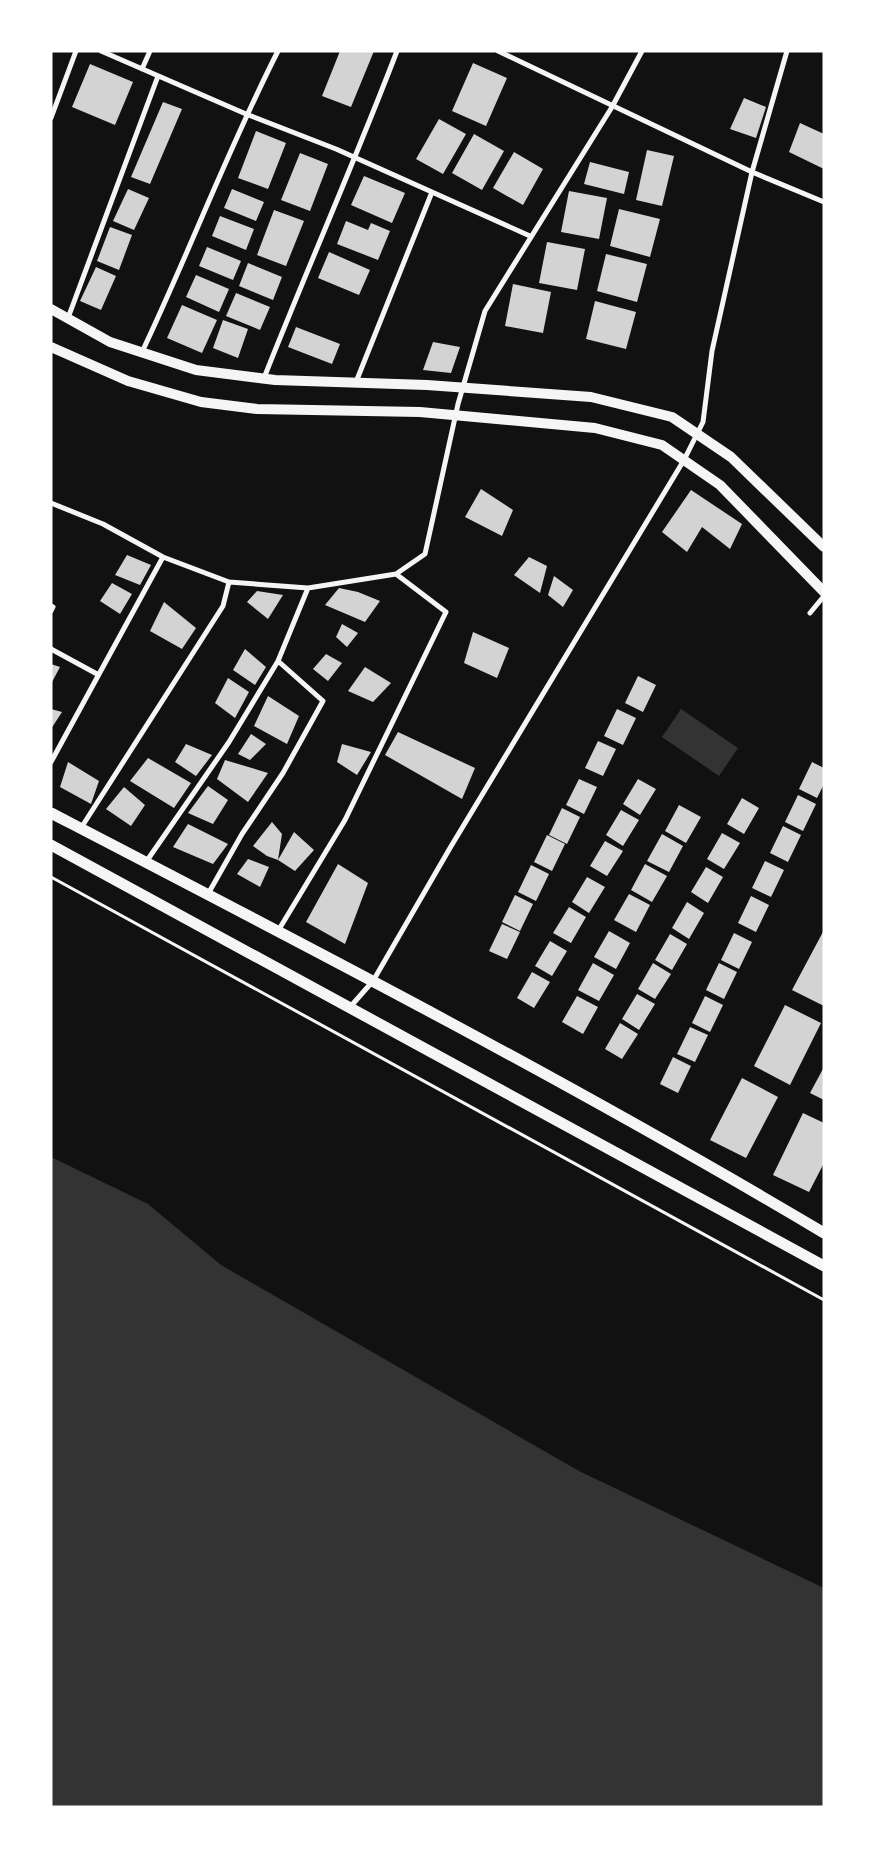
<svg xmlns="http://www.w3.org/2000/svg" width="875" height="1858" viewBox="0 0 875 1858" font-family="'Noto Serif',serif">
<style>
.water{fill:#333}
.building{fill:#d3d3d3}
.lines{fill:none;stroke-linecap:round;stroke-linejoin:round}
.path{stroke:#f5f5f5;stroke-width:3}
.minor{stroke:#f5f5f5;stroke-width:5}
.secondary{stroke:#f5f5f5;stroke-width:10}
.primary{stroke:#f5f5f5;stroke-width:11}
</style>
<rect width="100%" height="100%" fill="#111"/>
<path class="water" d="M681,709L738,748L719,776L662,737Z
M51,1157L148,1204L221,1265L579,1471L824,1588V1807H51Z"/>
<path class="building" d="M340,51H374L351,107L322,96Z
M473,63L507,78L486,126L452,111Z
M90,64L133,82L115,125L72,107Z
M744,98L766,107L756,138L730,129Z
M163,102L182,109L150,184L131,177Z
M439,119L466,134L443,174L416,159Z
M800,123L824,134V169L789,152Z
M256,131L286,143L268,189L238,178Z
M474,134L504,151L482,190L452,173Z
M647,150L674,156L662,206L636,200Z
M514,152L543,169L523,205L493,188Z
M300,153L328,164L310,211L281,200Z
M590,162L629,172L624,194L584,184Z
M364,176L405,193L392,223L351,205Z
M128,189L149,198L134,230L113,221Z
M232,189L264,202L256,221L224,208Z
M569,191L607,198L599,239L561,232Z
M619,209L660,219L650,257L610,246Z
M274,210L304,221L286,266L257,255Z
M220,216L254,229L246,250L212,236Z
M346,221L368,230L371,223L390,231L378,260L337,244Z
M110,227L132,235L119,270L97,261Z
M547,242L585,249L577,290L539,283Z
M207,247L241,261L233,280L199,266Z
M329,252L370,270L359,295L318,278Z
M606,254L647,264L637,302L597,291Z
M248,263L282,277L273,300L239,286Z
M96,267L116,276L101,310L80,301Z
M196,275L229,289L219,312L186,297Z
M513,284L551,292L543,333L505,326Z
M236,293L270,307L260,330L226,316Z
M595,301L636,312L626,349L586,339Z
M182,305L217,320L202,353L167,338Z
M223,320L248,329L238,358L213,348Z
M296,327L340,344L332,364L288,347Z
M433,342L460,347L451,373L423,370Z
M481,489L513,510L502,536L465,517Z
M691,490L742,524L730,549L702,527L687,552L662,532Z
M127,555L151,565L140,585L115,575Z
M529,557L547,566L540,593L514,575Z
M554,576L573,590L563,607L548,595Z
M112,583L132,594L120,614L100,601Z
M339,588L358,592L380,601L365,622L325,605Z
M257,591L283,595L268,619L247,602Z
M164,602L196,628L182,649L150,631Z
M342,624L358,633L347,647L336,637Z
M473,632L509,648L497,678L464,663Z
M245,649L266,667L255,685L233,670Z
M326,654L342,663L328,681L313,669Z
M51,664L60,667L51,684Z
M365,667L391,683L373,702L348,691Z
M638,676L656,685L643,712L625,703Z
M228,678L249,692L235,718L215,703Z
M268,696L299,716L287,744L254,726Z
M51,709L62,712L51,729Z
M617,709L636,718L623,745L604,736Z
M398,732L475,768L462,799L385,755Z
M251,734L266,744L250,760L238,754Z
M598,741L616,749L603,776L585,768Z
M186,744L212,755L196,776L175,762Z
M342,744L371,752L357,775L337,762Z
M148,758L191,783L174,808L130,781Z
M225,760L268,773L248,802L217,779Z
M68,762L99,781L91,804L60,787Z
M812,762L824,768V784L817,798L799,789Z
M579,779L597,787L584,814L566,805Z
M638,779L656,789L640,815L623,804Z
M208,786L228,800L213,824L188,813Z
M124,787L145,805L131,826L106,809Z
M798,795L816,804L803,831L785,822Z
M742,798L759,808L744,834L727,824Z
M679,805L701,817L686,843L665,831Z
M562,808L580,817L567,844L549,835Z
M621,810L639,820L623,846L606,835Z
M272,822L282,834L278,860L267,856L253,846Z
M188,824L228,844L213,864L173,847Z
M783,826L801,835L788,862L770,853Z
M294,832L314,850L295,871L278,860Z
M722,833L740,843L724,869L707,859Z
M662,834L683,846L669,872L647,861Z
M547,835L565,844L552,871L534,862Z
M605,841L623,851L607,876L590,866Z
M248,859L269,867L260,887L237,874Z
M765,861L784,870L771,897L752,888Z
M338,864L368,883L345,944L306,922Z
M645,864L667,876L652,902L631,890Z
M531,865L549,874L536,901L518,892Z
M706,867L723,877L708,903L691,892Z
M587,877L605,887L589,913L572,902Z
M629,894L650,905L636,932L614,920Z
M515,895L533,904L520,931L502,922Z
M751,896L769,905L756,932L738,923Z
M687,902L704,913L689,939L672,928Z
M569,907L586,917L571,943L553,933Z
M502,924L520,932L507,959L489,951Z
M824,930V1006L792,990Z
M609,931L630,943L616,969L594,957Z
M734,933L752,942L739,969L721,960Z
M670,934L687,944L672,970L655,960Z
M550,941L567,951L552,976L535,966Z
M593,963L614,975L599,1001L578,990Z
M653,963L671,974L655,999L638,989Z
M719,963L737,972L724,999L706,990Z
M532,972L550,982L534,1008L517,998Z
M637,994L655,1004L639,1030L622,1019Z
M577,996L598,1007L583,1034L562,1022Z
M705,996L723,1005L710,1032L692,1023Z
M785,1005L821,1023L790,1085L754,1066Z
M620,1023L638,1034L622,1059L605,1049Z
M690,1027L708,1035L695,1062L677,1054Z
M673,1057L691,1066L678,1093L660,1084Z
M824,1067V1100L810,1093Z
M742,1078L778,1097L746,1158L710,1140Z
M803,1113L824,1123V1163L809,1192L773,1175Z"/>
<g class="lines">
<path class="path" d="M51,877L824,1300"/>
<path class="minor" d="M101,51L246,114L336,149L530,236
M498,51L752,172L824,202
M142,69L150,51
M51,118L76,51
M68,318L158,76
M142,352C189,253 228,149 278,51
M264,378C307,269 355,161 397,51
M356,382L432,192
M51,503L103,524L163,557L229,582L308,588L396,574L425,554L458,404L485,311L612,107L642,51
M51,606L53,607L51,611
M810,613L824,596
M51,649L97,674
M51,762L163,557
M81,828L223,606L229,582
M146,862L229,742L278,661
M208,894L242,834L283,773L323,701L278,661L308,588
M278,931L345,820L446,612L396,574
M351,1006L373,981L450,848L684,460L703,422L712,351L752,172L787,51"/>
<path class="secondary" d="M51,309L110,342L196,370L275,380L427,385L591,397L672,417L731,457L824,547
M51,347L128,381L201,402L257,409L420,412L595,428L662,445L720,485L824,592"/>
<path class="primary" d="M51,813C311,948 572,1083 824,1233
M51,845L824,1266"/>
</g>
<rect width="875" height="1858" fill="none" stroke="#ffffff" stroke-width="105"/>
</svg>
